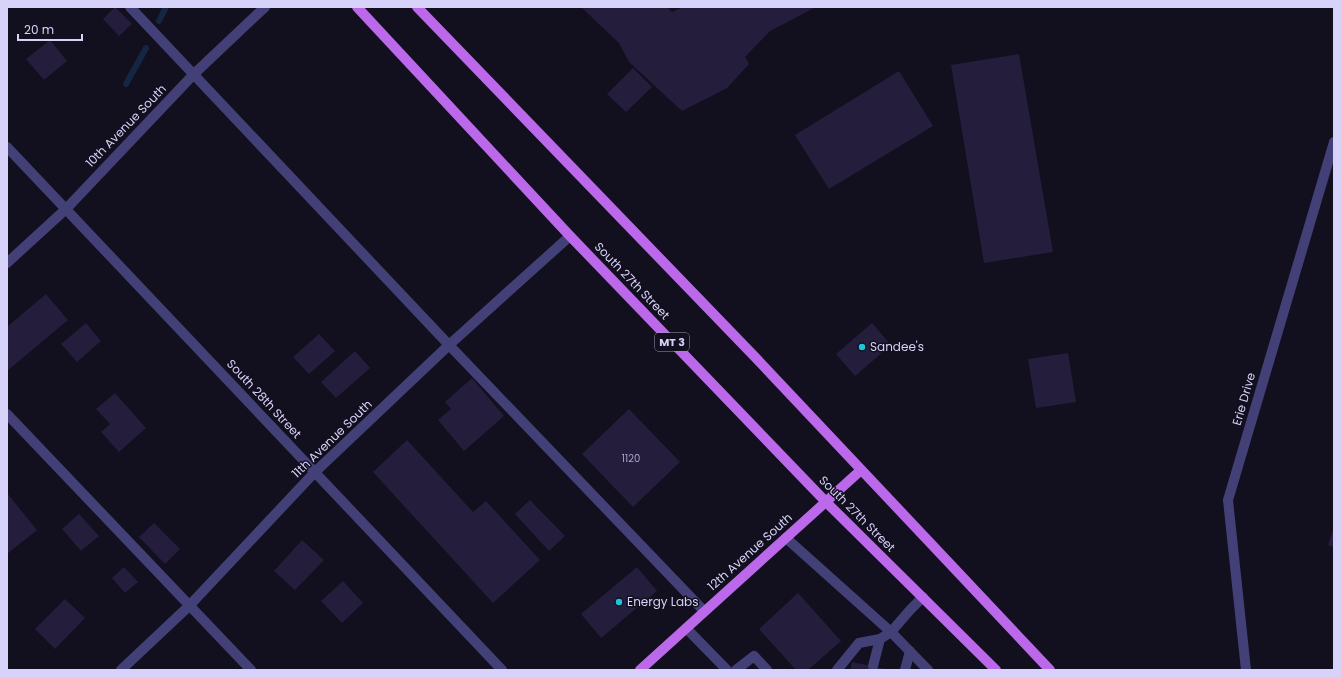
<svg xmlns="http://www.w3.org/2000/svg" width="1341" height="677" viewBox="0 0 1341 677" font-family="Poppins,sans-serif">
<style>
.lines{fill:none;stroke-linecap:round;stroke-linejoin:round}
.stream{stroke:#152642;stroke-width:6}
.building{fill:#241e3c}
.minor{stroke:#434077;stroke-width:10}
.major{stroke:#bc68ea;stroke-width:10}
.poi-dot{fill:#1ec4d9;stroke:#120f1e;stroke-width:1.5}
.labels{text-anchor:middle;stroke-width:3;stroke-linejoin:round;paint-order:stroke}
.number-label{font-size:10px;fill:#aaa5ca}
.shield{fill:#120f1e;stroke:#9c98b7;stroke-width:1}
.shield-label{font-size:11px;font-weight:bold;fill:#d7d2f9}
.street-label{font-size:12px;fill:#d7d2f9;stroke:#120f1e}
.poi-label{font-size:12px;fill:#d7d2f9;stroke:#120f1e;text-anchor:start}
</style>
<rect width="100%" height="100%" fill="#120f1e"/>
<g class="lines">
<path class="stream" d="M159,21L166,7
M126,84L146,48"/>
</g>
<path class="building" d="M115,7L132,24L119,36L103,19Z
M581,7H667L672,12L683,7H816L770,31L745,57L749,64L727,88L682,111L629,62L619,43Z
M50,40L67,61L44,80L26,59Z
M1019,54L1053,252L984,263L951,65Z
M633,68L652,87L626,112L607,94Z
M899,71L933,126L829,189L795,135Z
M46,294L68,320L7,371V327Z
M86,323L101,341L77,362L61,344Z
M872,323L891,345L855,376L836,354Z
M319,334L335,351L309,374L293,357Z
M355,351L370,368L336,398L321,382Z
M1068,353L1076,402L1036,408L1028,359Z
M472,378L504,416L464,451L438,420L451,409L445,402Z
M115,393L146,428L119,452L101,432L110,424L96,409Z
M629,409L680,462L633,507L582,454Z
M407,440L473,512L486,501L540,560L493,603L373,472Z
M7,493L37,530L7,554Z
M530,500L565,536L549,551L515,514Z
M79,514L99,536L81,551L62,529Z
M154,523L180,549L165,564L139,537Z
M1334,527V547L1328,545Z
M302,540L324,560L295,590L274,571Z
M124,567L138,582L125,593L112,578Z
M637,567L657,591L601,638L581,614Z
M343,581L363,603L342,623L321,601Z
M798,593L841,641L808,670H796L759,629Z
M65,599L85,618L55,649L35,629Z
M852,662L886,669V670H850Z"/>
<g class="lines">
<path class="minor" d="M130,7L449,345L704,611
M7,147L502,670
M7,263L66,209L194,74L265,7
M7,414L251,670
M786,538L891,632L910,610L923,597
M686,628L727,670
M873,666L880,639
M121,670L189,606L315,472L449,345L570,236
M736,670L754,656L767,670
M837,670L859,643L880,639L891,632L928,670
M905,670L910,651
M1246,670L1228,500L1334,142"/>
<path class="major" d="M357,7L570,236L826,502L996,670
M417,7L755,357L1050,670
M640,670L861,470"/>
</g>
<g class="poi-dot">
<circle cx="862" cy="347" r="4"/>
<circle cx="619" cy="602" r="4"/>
</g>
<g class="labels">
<g class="number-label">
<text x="631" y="462">1120</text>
</g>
<rect class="shield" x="655" y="333" width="34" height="18" rx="3"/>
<g class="shield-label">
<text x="672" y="346">MT 3</text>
</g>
<g class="street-label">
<text transform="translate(126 126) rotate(-46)" y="4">10th Avenue South</text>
<text transform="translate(632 281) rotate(46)" y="4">South 27th Street</text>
<text transform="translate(264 399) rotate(47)" y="4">South 28th Street</text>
<text transform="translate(1244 399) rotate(-74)" y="4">Erie Drive</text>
<text transform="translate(332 439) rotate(-44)" y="4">11th Avenue South</text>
<text transform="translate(857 514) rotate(45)" y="4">South 27th Street</text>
<text transform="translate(750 552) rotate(-42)" y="4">12th Avenue South</text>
</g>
<g class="poi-label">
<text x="870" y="351">Sandee's</text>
<text x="627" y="606">Energy Labs</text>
</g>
</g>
<rect width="1341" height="677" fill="none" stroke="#d7d2f9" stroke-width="16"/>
<path d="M18 34v6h64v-6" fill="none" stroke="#d7d2f9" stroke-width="2"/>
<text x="24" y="34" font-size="12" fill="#d7d2f9" stroke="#120f1e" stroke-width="3" paint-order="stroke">20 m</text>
</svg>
